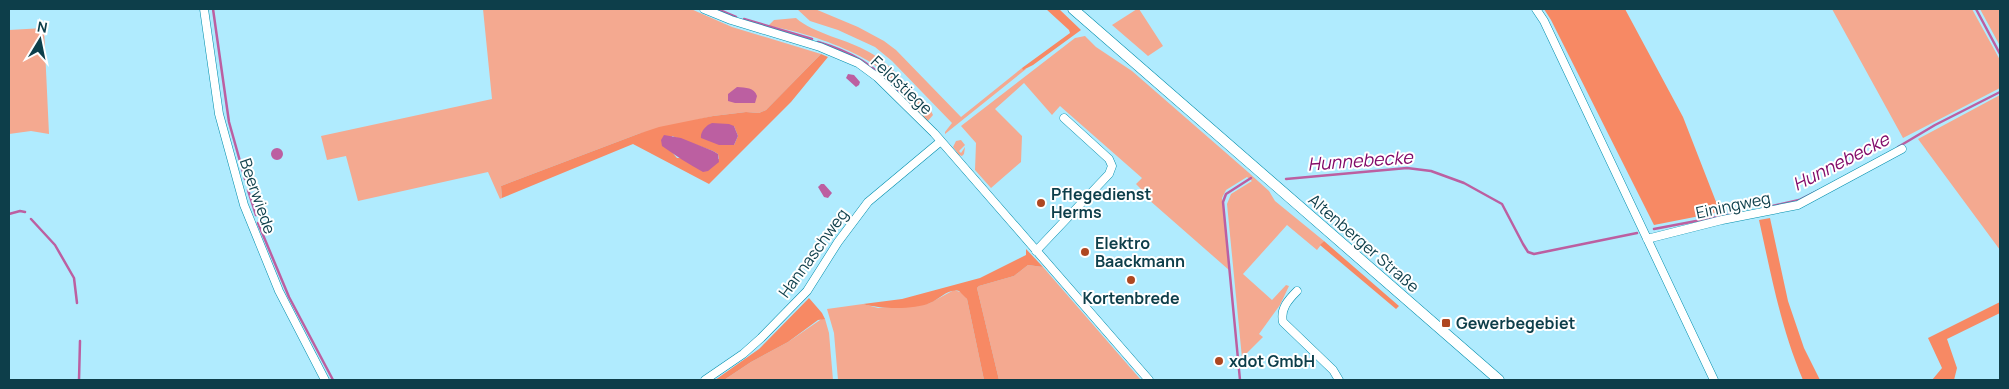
<svg xmlns="http://www.w3.org/2000/svg" width="2009" height="389" viewBox="0 0 2009 389" font-family="Manrope,sans-serif">
<style>
.green{fill:#f4a990}
.forest{fill:#f78964;fill-rule:evenodd}
.water{fill:#bc5fa1}
.lines{fill:none;stroke-linecap:round;stroke-linejoin:round}
.stream{stroke:#bc5fa1;stroke-width:2.5}
.minor-casing{stroke:#018eac;stroke-width:9}
.major-casing{stroke:#018eac;stroke-width:11}
.minor{stroke:#fff;stroke-width:8}
.major{stroke:#fff;stroke-width:10}
.poi-dot{fill:#ae4721;stroke:#fff;stroke-width:2}
.labels{text-anchor:middle;stroke-width:4;stroke-linejoin:round;paint-order:stroke}
.street-label{font-size:16px;fill:#0d3e4a;stroke:#fff}
.poi-label{font-size:16px;font-weight:bold;fill:#0d3e4a;stroke:#fff;text-anchor:start}
.water-label{font-size:18px;font-style:italic;fill:#820a69;stroke:#fff}
</style>
<rect width="100%" height="100%" fill="#b0ebfe"/>
<path class="green" d="M483,9H691L732,27L821,54L766,110L759,113L746,112L713,116L638,134L501,186L502,198L500,199L488,172L358,201L346,156L327,160L321,136L492,99Z
M797,9H815L858,27L884,41L896,50L961,117L1022,68L1026,69L945,134V132L952,123L892,61L875,47L838,30L810,21Z
M1137,9H1139L1163,46L1148,56L1112,25Z
M1832,9H1972L2000,60V88L1903,138Z
M1980,9H2000V46Z
M796,18C814,34 847,39 869,52C892,64 913,92 931,111L933,115L927,122L901,96C894,59 801,30 768,26L774,20Z
M44,28L49,134L31,131L9,134V30Z
M1085,36L1096,47L1132,71L1248,172L1269,191L1275,201L1324,241L1317,250L1287,225L1243,274L1272,300L1286,285L1289,286L1280,305L1259,334L1263,337L1242,358L1227,204L1231,194L1252,181L1247,177L1226,190L1222,198L1229,270L1140,192L1142,190L1136,184L1142,178L1060,106L1052,115L1024,83L995,109L1022,136L1021,162L991,188L975,170L976,143L961,126L1075,38Z
M2000,95V250L1918,139Z
M961,140L965,145L959,151L961,153L965,147L964,154L962,156L959,155L953,147L956,141Z
M1028,265L1043,267L1141,380H999L977,288L979,286L1014,276Z
M954,290L963,293L967,299L984,380H838L834,333L827,309L863,304L878,308L919,305L930,303Z
M823,318L825,319L829,333L833,380H724L751,362L788,342Z"/>
<path class="forest" d="M1046,9H1059L1081,30L1033,65L1023,70L1022,68L1070,33L1069,30Z
M1544,9H1625L1683,117L1720,212L1654,225L1551,20Z
M821,54L828,57L791,102L709,184L633,144L502,198L501,186L638,134L659,127L713,116L746,112L759,113L766,110ZM734,126L738,136L734,145H722L704,131ZM672,136L713,151L718,154L719,159L677,158L670,150Z
M1770,218L1788,301L1804,348L1820,380H1803C1781,329 1771,274 1759,220Z
M1324,241L1399,306L1396,309L1320,245Z
M1026,249L1043,267L1028,265L1014,276L979,286L977,288L999,380H984L967,299L959,291C948,288 940,299 930,303C914,310 880,309 863,304L902,299L980,278L1026,255Z
M809,298L822,313L825,319L818,320L788,342L751,362L724,380H715L759,349Z
M2000,302V313L1947,339L1957,368L1954,380H1932L1942,368L1928,338Z"/>
<path class="water" d="M848,74L854,75L860,82L859,85L856,87L846,78Z
M737,87C746,88 754,87 757,96L755,103H735L728,101V94Z
M712,123L729,124L734,126L738,136L734,145H719L701,138C700,132 706,125 712,123Z
M664,135L681,138L713,151L718,154L719,162L708,171L703,172C688,164 675,155 662,146L661,140Z
M271 154a6 6 0 1 1 12 0a6 6 0 1 1-12 0Z
M821,184H824L832,193L828,198L824,197L818,187Z"/>
<g class="lines">
<path class="stream" d="M213,9L229,122L245,179
M717,9L736,17
M1976,9L2000,54
M744,19L812,39
M818,42C855,53 872,65 899,91
M1898,147L1935,125L2000,92
M1286,179L1407,168L1431,171L1464,183L1502,204L1523,244L1528,252L1534,254L1637,233
M248,190L256,215
M1763,208L1799,200L1819,190
M9,214L20,211L25,212
M31,219L55,245L74,278L77,303
M258,223L289,297L333,380
M1654,229L1733,214
M79,380L80,341
M1240,380L1223,202L1226,194L1251,178"/>
<defs>
<path id="minor" d="M204,9L219,114L244,205L279,291L325,380
M704,9L731,20L820,47L858,63L877,77L934,133L1149,380
M1536,9L1544,21L1714,380
M1647,239L1722,220L1798,205L1902,149
M1036,251L1109,174L1112,166L1109,159L1064,118
M1297,291C1288,300 1280,309 1283,322L1333,370L1339,380
M705,380L743,354L761,338L807,291L838,242L868,202L941,141"/>
<path id="major" d="M1073,9L1499,380"/>
</defs>
<use href="#minor" class="minor-casing"/>
<use href="#major" class="major-casing"/>
<use href="#minor" class="minor"/>
<use href="#major" class="major"/>
</g>
<g class="poi-dot">
<circle cx="1041" cy="203" r="5"/>
<circle cx="1085" cy="252" r="5"/>
<circle cx="1131" cy="280" r="5"/>
<rect x="1441" y="318" width="10" height="10" rx="2.5"/>
<circle cx="1219" cy="361" r="5"/>
</g>
<g class="labels">
<g class="street-label">
<text transform="translate(902 85) rotate(43)" y="6">Feldstiege</text>
<text transform="translate(258 196) rotate(71)" y="6">Beerwiede</text>
<text transform="translate(1733 205) rotate(-12)" y="6">Einingweg</text>
<text transform="translate(1364 243) rotate(41)" y="6">Altenberger Straße</text>
<text transform="translate(813 253) rotate(-54)" y="6">Hannaschweg</text>
</g>
<g class="poi-label">
<text x="1051" y="200">Pflegedienst<tspan x="1051" dy="18">Herms</tspan></text>
<text x="1095" y="249">Elektro<tspan x="1095" dy="18">Baackmann</tspan></text>
<text x="1131" y="304" text-anchor="middle">Kortenbrede</text>
<text x="1456" y="329">Gewerbegebiet</text>
<text x="1229" y="367">xdot GmbH</text>
</g>
<g class="water-label">
<text transform="translate(1360 161) rotate(-4)" y="6">Hunnebecke</text>
<text transform="translate(1841 162) rotate(-27)" y="6">Hunnebecke</text>
</g>
</g>
<rect width="2009" height="389" fill="none" stroke="#0d3e4a" stroke-width="20"/>
<g transform="translate(40 40) rotate(10)" stroke="#ffffff" stroke-width="4" paint-order="stroke">
<path d="M0-4L9 19L0 12L-9 19Z" fill="#0d3e4a"/>
<text y="-8" font-size="14" font-weight="bold" text-anchor="middle" fill="#0d3e4a">N</text>
</g>
</svg>
